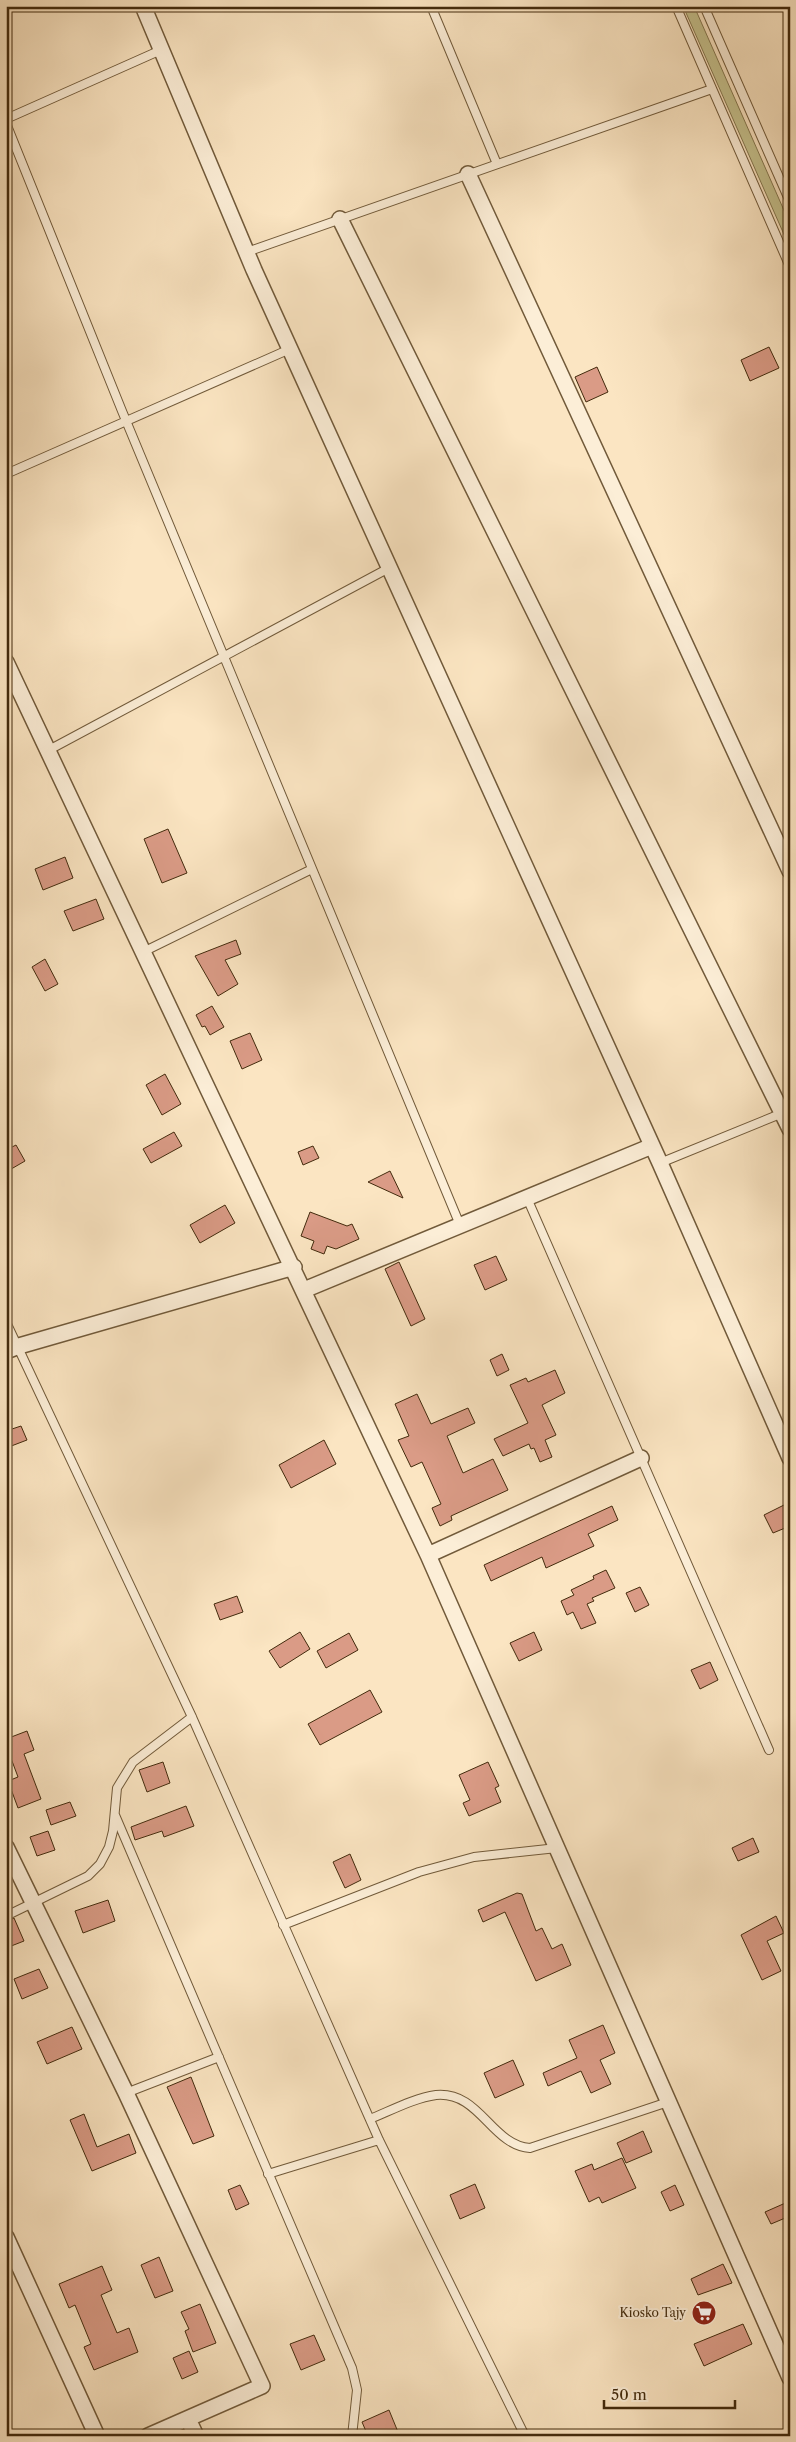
<svg xmlns="http://www.w3.org/2000/svg" width="796" height="2442" viewBox="0 0 796 2442" font-family="'Libre Caslon Text',serif">
<style>
.green{fill:#c6c28e;stroke:#84764e}
.building{fill:#da9b86;stroke:#432b0d}
.lines{fill:none;stroke-linecap:round;stroke-linejoin:round}
.service-casing{stroke:#715a3a;stroke-width:10}
.minor-casing{stroke:#715a3a;stroke-width:18}
.service{stroke:#fceed7;stroke-width:8}
.minor{stroke:#fceed7;stroke-width:15}
.labels{text-anchor:middle;stroke-width:4;stroke-linejoin:round;paint-order:stroke}
.poi-label{font-size:12px;fill:#432b0d;stroke:#fceed7;text-anchor:end}
</style>
<rect width="100%" height="100%" fill="#fbe5c2"/>
<filter id="stains"><feTurbulence type="fractalNoise" baseFrequency=".004" numOctaves="4"/><feColorMatrix values="0 0 0 0 .2 0 0 0 0 .09 0 0 0 0 .02 0 0 0 .5 -.17"/></filter>
<radialGradient id="worn" r=".72"><stop offset=".6" stop-color="#630" stop-opacity="0"/><stop offset="1" stop-color="#630" stop-opacity=".3"/></radialGradient>
<path class="green" d="M683,6H694L790,224V248Z"/>
<path class="building" d="M769,347L779,368L750,381L741,360Z
M597,367L608,392L586,402L575,377Z
M168,829L187,873L162,883L144,839Z
M65,857L73,878L43,890L35,869Z
M96,899L104,919L73,931L64,911Z
M236,940L241,954L225,960L238,984L218,996L195,956Z
M45,959L58,984L45,991L32,967Z
M212,1006L224,1027L210,1035L205,1026L202,1027L196,1015Z
M250,1033L262,1060L242,1069L230,1041Z
M165,1074L181,1104L162,1115L146,1085Z
M174,1132L182,1146L151,1163L143,1149Z
M16,1145L25,1161L6,1172V1150Z
M313,1146L319,1158L303,1165L298,1152Z
M390,1171L403,1198L368,1182Z
M225,1205L235,1223L200,1243L190,1225Z
M310,1212L347,1226L352,1224L359,1239L336,1249L327,1246L324,1254L311,1249L314,1241L301,1236Z
M496,1256L507,1280L485,1290L474,1265Z
M399,1262L425,1319L411,1326L385,1269Z
M502,1354L509,1370L497,1376L490,1360Z
M555,1370L565,1393L542,1405L556,1435L545,1440L552,1457L540,1462L534,1448L531,1449L529,1444L503,1456L494,1439L528,1423L510,1385L526,1378L528,1382Z
M417,1394L431,1424L468,1408L475,1423L447,1436L463,1473L493,1459L508,1490L451,1516L452,1520L440,1526L432,1508L441,1504L422,1462L411,1467L398,1440L409,1436L395,1404Z
M21,1426L27,1440L6,1448V1431Z
M324,1440L336,1464L291,1488L279,1465Z
M790,1502V1526L773,1533L764,1515Z
M612,1506L618,1520L588,1534L594,1546L546,1568L542,1557L491,1581L484,1565Z
M606,1570L615,1588L592,1598L594,1601L587,1604L596,1623L581,1629L573,1612L567,1615L561,1601L574,1595L571,1590L594,1579L593,1576Z
M640,1587L649,1605L635,1612L626,1593Z
M237,1596L243,1612L220,1620L214,1604Z
M300,1632L310,1649L280,1668L269,1651Z
M534,1632L542,1650L519,1661L510,1643Z
M349,1633L358,1650L326,1668L317,1651Z
M710,1662L718,1680L700,1689L691,1670Z
M370,1690L382,1712L320,1745L308,1724Z
M27,1731L34,1750L24,1754L41,1799L18,1808L8,1781L18,1777L6,1745V1739Z
M163,1762L170,1783L147,1792L139,1770Z
M488,1762L499,1786L495,1788L501,1802L469,1816L463,1803L470,1800L459,1775Z
M70,1802L76,1816L51,1825L46,1810Z
M186,1806L194,1826L164,1837L162,1831L135,1840L131,1827Z
M48,1831L55,1850L37,1856L30,1837Z
M753,1838L759,1852L738,1861L732,1848Z
M350,1854L361,1880L345,1888L333,1862Z
M517,1893L522,1894L536,1931L542,1928L552,1949L562,1944L571,1965L536,1981L505,1912L483,1922L478,1910Z
M108,1900L115,1921L83,1933L75,1911Z
M776,1916L784,1933L767,1941L781,1971L762,1980L741,1935Z
M14,1918L24,1941L6,1948V1922Z
M39,1969L48,1988L22,1999L14,1979Z
M603,2025L615,2053L600,2060L611,2084L591,2093L581,2071L548,2086L543,2073L577,2058L569,2040Z
M72,2027L82,2049L47,2064L37,2042Z
M513,2060L524,2085L495,2098L484,2073Z
M191,2077L214,2136L193,2144L167,2087Z
M84,2114L97,2147L129,2134L136,2153L92,2171L70,2120Z
M643,2131L652,2152L626,2163L617,2143Z
M622,2158L636,2188L602,2203L599,2197L589,2202L575,2171L592,2164L594,2170Z
M475,2184L485,2208L460,2219L450,2195Z
M240,2185L249,2204L236,2210L228,2190Z
M675,2185L684,2205L670,2211L661,2192Z
M790,2201V2216L771,2224L765,2212Z
M159,2257L173,2291L155,2298L141,2265Z
M723,2264L732,2283L698,2295L691,2279Z
M102,2266L112,2290L101,2295L117,2333L129,2328L138,2352L94,2370L84,2347L91,2344L75,2305L69,2308L59,2284Z
M200,2304L216,2343L193,2352L185,2331L189,2329L181,2312Z
M743,2324L752,2344L704,2366L694,2344Z
M314,2335L325,2360L301,2370L290,2344Z
M189,2351L198,2372L182,2379L173,2358Z
M389,2410L398,2432L389,2436H368L362,2422Z"/>
<g class="lines">
<defs>
<path id="service" d="M431,6L497,164
M676,6L790,267
M704,6L790,202
M6,119L161,50
M6,123L122,411L460,1225
M247,252L712,89
M6,474L290,349
M47,751L389,568
M143,952L312,869
M660,1163L790,1110
M527,1198L769,1750
M6,1322L192,1717L379,2140L525,2436
M115,1815L352,2368L357,2390L352,2436
M6,1916L88,1876L100,1864L109,1847L113,1831L117,1788L133,1762L192,1717
M283,1925L419,1872L474,1857L557,1848
M126,2093L219,2057
M370,2119C390,2111 414,2098 436,2095C480,2091 491,2145 530,2148L668,2102
M268,2174L379,2140"/>
<path id="minor" d="M143,6L254,270L660,1163L790,1458
M468,174L790,871
M340,219L790,1129
M6,662L428,1555L790,2378
M304,1290L652,1146
M6,1351L19,1346L294,1267
M428,1555L641,1458
M6,1847L126,2093L262,2386L148,2436
M6,2237L97,2436
M188,2419L196,2436"/>
</defs>
<use href="#service" class="service-casing"/>
<use href="#minor" class="minor-casing"/>
<use href="#service" class="service"/>
<use href="#minor" class="minor"/>
</g>
<defs>
<symbol id="supermarket-disc" viewBox="-11 -11 22 22"><circle r="9.5" fill="#8f2418" stroke="#fceed7"/><path d="M-6-5.5h2.5l.6 2H6L4.5 2H-2.5L-4.4-4H-6ZM-1.5 3.2a1.3 1.3 0 1 0 .1 0ZM3 3.2a1.3 1.3 0 1 0 .1 0Z" fill="#fff"/></symbol>
</defs>
<g fill-rule="evenodd">
<use href="#supermarket-disc" x="690" y="2299" width="28" height="28"/>
</g>
<g class="labels">
<g class="poi-label">
<text x="686" y="2317">Kiosko Tajy</text>
</g>
</g>
<rect width="796" height="2442" fill="none" stroke="#fbe5c2" stroke-width="25"/>
<rect x="8" y="8" width="781" height="2427" fill="none" stroke="#432b0d" stroke-width="2.5"/>
<rect x="12" y="12" width="771" height="2417" fill="none" stroke="#432b0d"/>
<path d="M604 2400v8h131v-8" fill="none" stroke="#432b0d" stroke-width="2.5"/>
<text x="611" y="2400" font-size="15" fill="#432b0d" stroke="#fceed7" stroke-width="4" paint-order="stroke">50 m</text>
<rect width="100%" height="100%" filter="url(#stains)"/>
<rect width="100%" height="100%" fill="url(#worn)"/>
</svg>
